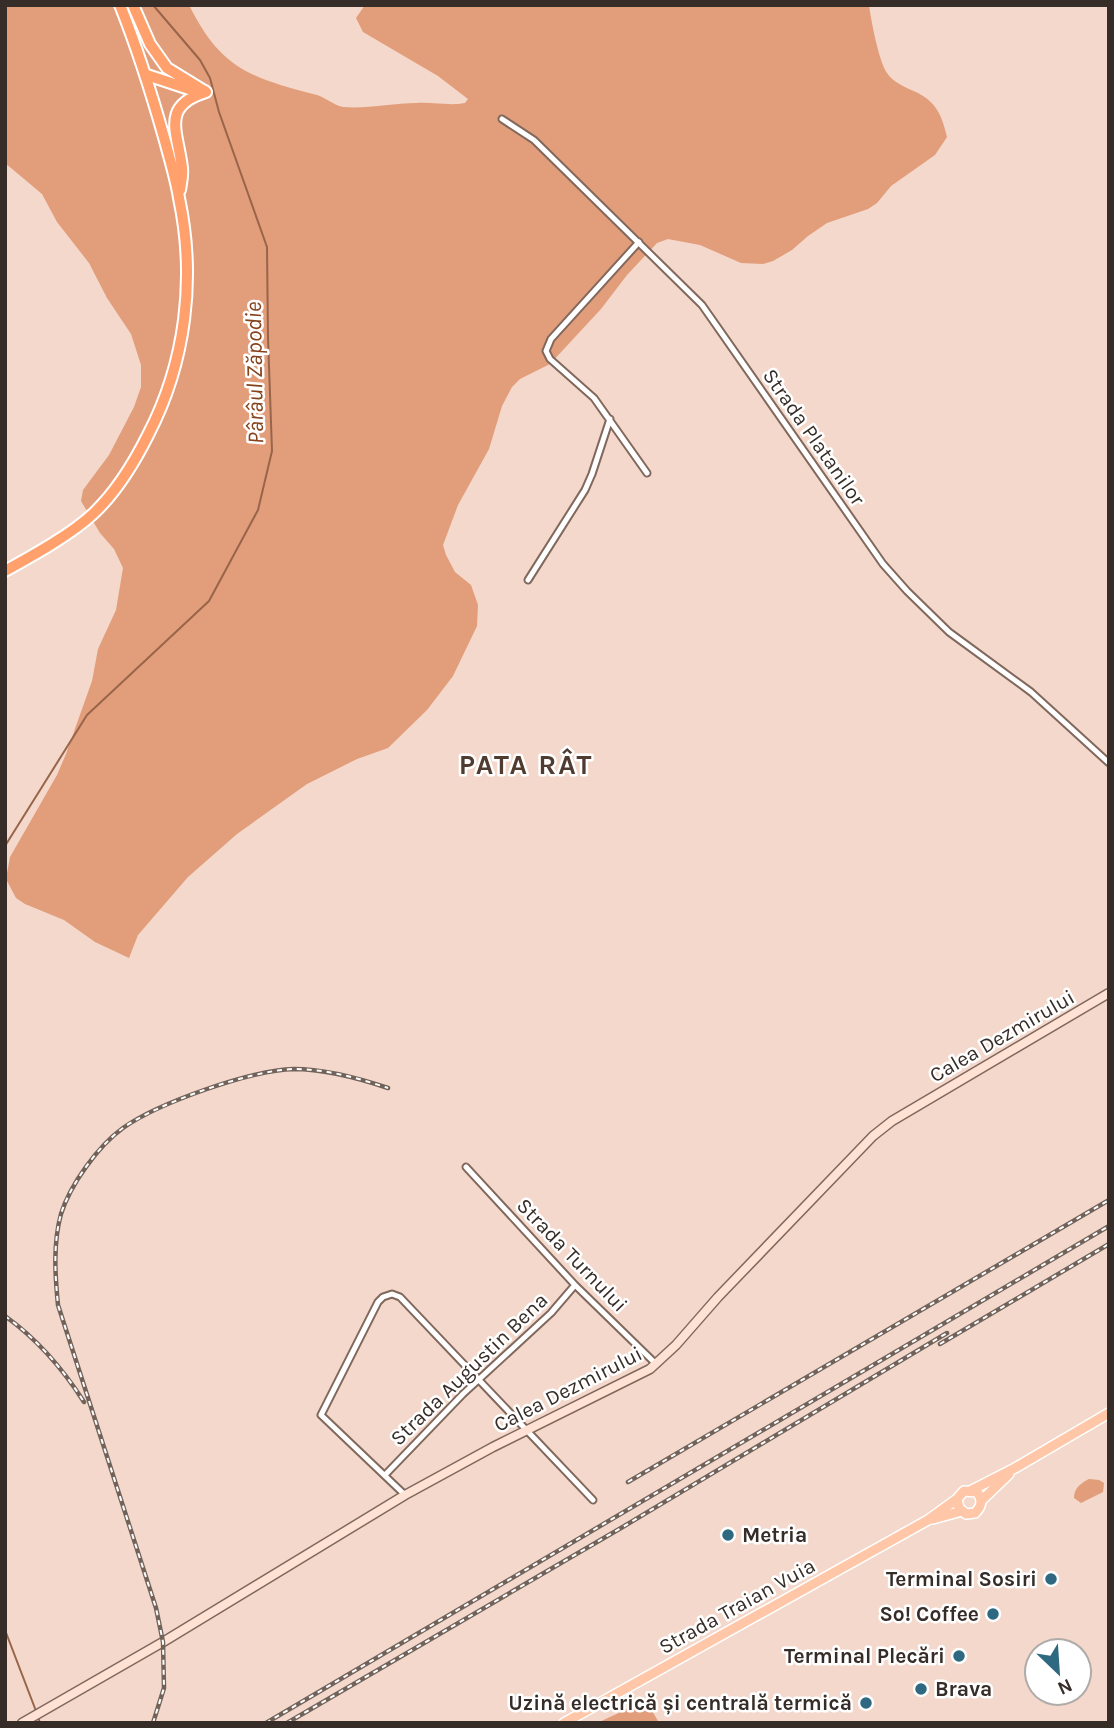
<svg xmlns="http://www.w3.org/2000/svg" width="1114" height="1728" viewBox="0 0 1114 1728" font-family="Karla,sans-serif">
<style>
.green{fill:#e29d7a}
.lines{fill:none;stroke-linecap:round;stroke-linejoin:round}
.stream{stroke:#98654a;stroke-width:2}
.street-casing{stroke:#80685d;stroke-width:9}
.secondary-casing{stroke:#80685d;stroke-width:11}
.primary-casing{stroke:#fff;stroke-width:12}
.highway-casing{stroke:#fff;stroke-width:14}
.street{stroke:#fff;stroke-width:5}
.secondary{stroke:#ffe2d3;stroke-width:8}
.primary{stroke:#ffc6a7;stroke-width:9}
.highway{stroke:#ffa06d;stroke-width:10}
.rail-casing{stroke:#71625a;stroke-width:4.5}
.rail{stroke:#fff;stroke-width:2;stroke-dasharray:5;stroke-linecap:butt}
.poi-dot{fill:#2e6981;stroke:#fff;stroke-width:2.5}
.labels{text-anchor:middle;stroke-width:5;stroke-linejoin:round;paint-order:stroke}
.street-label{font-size:21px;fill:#372d28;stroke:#fff}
.poi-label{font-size:21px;font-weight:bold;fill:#372d28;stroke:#fff;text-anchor:end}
.water-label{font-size:23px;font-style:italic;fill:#85431c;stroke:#fff}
.district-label{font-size:28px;font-weight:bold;letter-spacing:2px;fill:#4f3b30;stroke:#fff}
</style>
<rect width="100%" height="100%" fill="#f3d8cb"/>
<path class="green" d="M5,5H189C220,67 248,77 313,94C324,96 333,105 343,107C368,109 392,103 417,103C434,102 449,106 465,103L468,99L438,76L363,32L356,18L365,5H869C871,20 879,62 887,73C892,81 901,85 909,89C934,99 941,111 947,137L935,155L891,186L877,203L868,209L827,223L808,236L792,250L773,261L763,264L741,263L700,245L668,239L657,243L627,275L601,309L550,364L520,379L512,387L502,406L489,449L458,505L443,545L446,555L455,572L471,585L478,605L477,626L453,676L427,710L388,748L357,759L307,784L237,834L188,877L138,935L129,958L95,942L64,920L25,904L16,898L6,879L10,857L57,775L66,754L92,681L98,649L116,610L123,568L114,549L100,533L81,501L83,490L109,455L134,407L141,387V365L131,334L107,298L89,263L57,222L42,194L5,163Z
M1089,1479L1099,1480L1104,1483L1103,1492L1081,1503L1074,1498C1074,1488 1081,1483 1089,1479Z
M646,1700L659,1723H598C614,1714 630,1709 646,1700Z"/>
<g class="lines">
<path class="stream" d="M5,846L87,715L209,601L258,510L272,451L268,338L267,247L219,112L210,78L200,60L153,5
M5,1630L36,1711
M38,1717L40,1723"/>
<defs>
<path id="street" d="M502,119L534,140L702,305L883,564L907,591L949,632L1031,692L1109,763
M639,242L551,339L546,351L550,359L594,398L647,473
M528,580L585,490L592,474L610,419
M466,1167L575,1285L656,1364
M385,1475L463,1394L551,1313L575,1285
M405,1495L321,1415L378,1302L383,1297L392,1294L400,1297L593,1500"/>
<path id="secondary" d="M22,1723L163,1642L405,1495L493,1447L650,1369L676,1345L718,1297L873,1136L892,1121L1109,993"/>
<path id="primary" d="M972,1490L1015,1468L1109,1413
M982,1500L1009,1474
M933,1519L962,1511
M564,1723L928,1520L957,1499L964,1491L977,1492C983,1500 982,1506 975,1513L966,1514L959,1508L957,1499"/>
<path id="highway" d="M133,5L150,44L167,68L206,92
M147,75L189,89L205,91
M180,190C181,183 183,176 182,168C178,132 160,106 206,92
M5,571C32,556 72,534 94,513C117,491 134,463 148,435C186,362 196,278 179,198C176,179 170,160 165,141C152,95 138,50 120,5"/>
</defs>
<use href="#street" class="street-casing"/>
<use href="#secondary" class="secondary-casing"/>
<use href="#primary" class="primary-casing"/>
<use href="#highway" class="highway-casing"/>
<use href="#street" class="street"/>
<use href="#secondary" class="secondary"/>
<use href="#primary" class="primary"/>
<use href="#highway" class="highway"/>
<defs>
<path id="rail" d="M5,1316C37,1339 63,1369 84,1402
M940,1344L1109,1244
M628,1482L1109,1200
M153,1723L164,1688L163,1642L156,1608L58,1305C55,1275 53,1243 61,1214C70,1185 98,1146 123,1128C158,1103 251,1070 294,1069C326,1069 358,1078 388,1088
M266,1723L1109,1226
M287,1723L621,1528L947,1333"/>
</defs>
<use href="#rail" class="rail-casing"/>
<use href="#rail" class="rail"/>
</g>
<g class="poi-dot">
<circle cx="728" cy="1535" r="7"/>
<circle cx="1051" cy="1579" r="7"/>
<circle cx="993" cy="1614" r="7"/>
<circle cx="959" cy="1656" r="7"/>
<circle cx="921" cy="1689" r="7"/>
<circle cx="866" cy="1703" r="7"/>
</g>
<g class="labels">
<g class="street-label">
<text transform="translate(814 437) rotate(55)" y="7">Strada Platanilor</text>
<text transform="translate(1002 1036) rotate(-30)" y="7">Calea Dezmirului</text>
<text transform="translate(572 1255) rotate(46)" y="7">Strada Turnului</text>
<text transform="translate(469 1369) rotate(-44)" y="7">Strada Augustin Bena</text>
<text transform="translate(568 1389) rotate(-27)" y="7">Calea Dezmirului</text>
<text transform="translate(737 1606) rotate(-29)" y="7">Strada Traian Vuia</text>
</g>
<g class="poi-label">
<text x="742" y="1542" text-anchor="start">Metria</text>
<text x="1037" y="1586">Terminal Sosiri</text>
<text x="979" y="1621">So! Coffee</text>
<text x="945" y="1663">Terminal Plecări</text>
<text x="935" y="1696" text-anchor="start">Brava</text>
<text x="852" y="1710">Uzină electrică și centrală termică</text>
</g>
<g class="water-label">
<text transform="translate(254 373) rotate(-91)" y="8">Pârâul Zăpodie</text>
</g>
<g class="district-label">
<text x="526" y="774">PATA RÂT</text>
</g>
</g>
<rect width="1114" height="1728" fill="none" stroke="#372d28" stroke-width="14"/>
<g transform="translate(1058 1672) rotate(155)"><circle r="33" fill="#ffffff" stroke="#afaba9" stroke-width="2"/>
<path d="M0-5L12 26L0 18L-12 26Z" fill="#2e6981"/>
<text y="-10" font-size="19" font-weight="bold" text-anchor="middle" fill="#372d28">N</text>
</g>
</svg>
